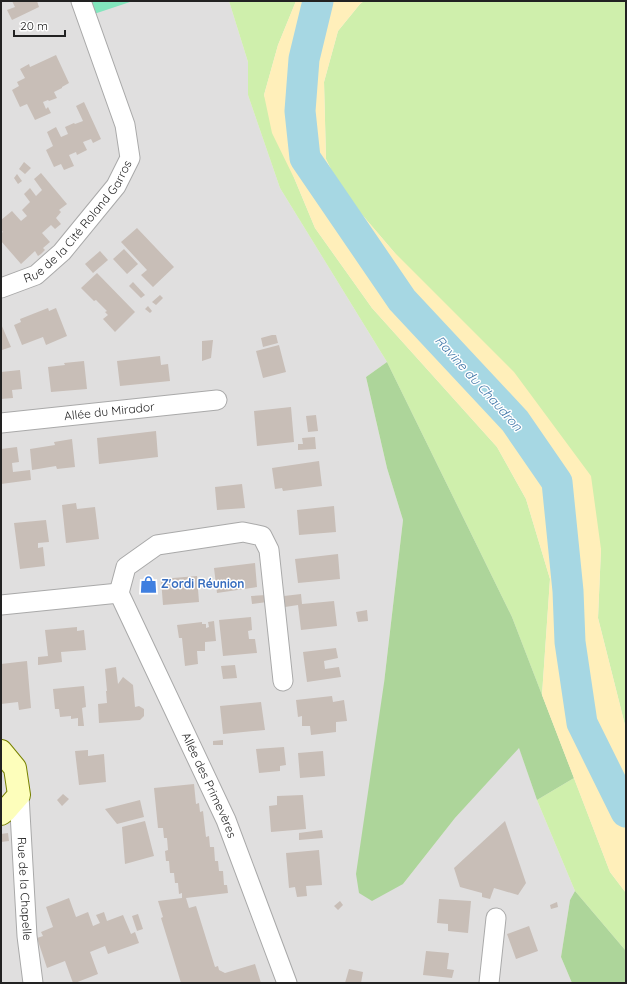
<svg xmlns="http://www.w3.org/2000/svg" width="627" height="984" viewBox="0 0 627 984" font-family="Quicksand,sans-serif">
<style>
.residential{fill:#e0dfdf}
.grass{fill:#cfefac}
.forest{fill:#add59a}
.sand{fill:#ffefba}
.pitch{fill:#82e6bd}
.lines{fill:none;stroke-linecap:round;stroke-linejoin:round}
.river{stroke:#a6d7e3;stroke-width:31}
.building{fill:#c8beb7}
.minor-casing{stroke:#a9a9a9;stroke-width:21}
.secondary-casing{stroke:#788200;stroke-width:24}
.minor{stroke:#fff;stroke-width:19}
.secondary{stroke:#fdfebb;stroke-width:22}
.labels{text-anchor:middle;stroke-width:3;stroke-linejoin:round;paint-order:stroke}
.street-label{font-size:12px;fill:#222;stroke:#fff}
.shop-label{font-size:12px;font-weight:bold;fill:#366cbe;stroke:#fff;text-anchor:start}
.water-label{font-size:13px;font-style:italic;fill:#4178a9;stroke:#fff}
</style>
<rect width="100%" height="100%" fill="#f3efe8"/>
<path class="residential" d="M1,1H229L248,62V95L280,188L387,362L366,377L387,468L403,520L384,683L403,884L455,818L519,747L537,800L575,891L570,900L561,957L572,983H1Z"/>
<path class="grass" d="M229,1H296L278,45L264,95L295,180L315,228L372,308L497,447L526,499L550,579L542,695L512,617L387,362L280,188L248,95V62Z
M364,1H626V729L598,618L601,549L394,252L341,190L326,159L324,82L338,31L360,4Z
M574,778L610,872L626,893V951L575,891L537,800Z"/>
<path class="forest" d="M387,362L512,617L574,778L537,800L519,748L455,818L403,884L372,901L359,893L356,874L384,683L403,520L387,468L366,377Z
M575,891L626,951V983H572L561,957L570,900Z"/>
<path class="sand" d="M296,1H364L360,4L338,31L324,82L326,159L341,190L394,252L514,372L591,476L601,549L598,618L626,729V893L610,872L542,695L550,579L526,499L497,447L372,308L315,228L295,180L272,133L264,95L278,45Z"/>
<path class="pitch" d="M83,1H133L88,16Z"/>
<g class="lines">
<path class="river" d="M318,1L304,59L300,111L305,158L402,300L515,421L557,482L568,591L570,642L582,723L626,812"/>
</g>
<path class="building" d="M12,1H37L39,7L12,20L7,10L15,7Z
M56,55L69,83L62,87V88L54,92L57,98L49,101L48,100L43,102L46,109L48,107L51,113L35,120L27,104L20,107L12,90L19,86L17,82L25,78L20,69L29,64L30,67Z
M84,102L101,139L93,143L91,139L83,142L87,150L77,155L76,152L69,155L74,166L64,170L61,164L54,167L46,150L53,146L47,132L56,127L61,137L68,134L65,127L74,123L75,124L83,121L76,106Z
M24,162L31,168L25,174L19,169Z
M41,173L67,204L59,210L61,212L56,218L61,224L55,229L51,225L42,233L50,242L43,248L45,250L41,254L38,256L35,251L21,264L1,241V233L3,232L1,230V220L12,211L21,221L27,216L22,210L30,202L24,194L30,188L36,196L42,190L34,179Z
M17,174L22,181L18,184L14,178Z
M137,228L174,267L153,287L141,275L147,270L121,242Z
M124,249L138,264L127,274L113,259Z
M100,251L108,260L93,273L85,264Z
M97,273L135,312L115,332L103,319L108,315L105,312L107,311L96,300L94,301L81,288Z
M133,282L145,295L141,298L129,286Z
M160,295L163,298L156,305L152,302Z
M148,306L152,311L150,313L145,309Z
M48,308L49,311L56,308L67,336L46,345L43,337L22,345L14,325L21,322L20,319Z
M1,324L11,347L2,350L1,347Z
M272,335H276L278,343L263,347L261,338Z
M213,340L211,358L202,361V341Z
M279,345L286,372L263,378L256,351Z
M160,356L161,365L168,364L170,381L120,386L117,361Z
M84,361L87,389L51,392L48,367L65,365L64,363Z
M20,370L22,389L12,390L13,398L1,399V372Z
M291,407L294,442L257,446L254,411Z
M316,415L318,431L308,432L306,416Z
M156,431L158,457L99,464L97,438Z
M315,437L316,449L298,450V444H303L302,438Z
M72,439L75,467L57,469L56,466L32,470L30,449L55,445L54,442Z
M17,447L19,462L12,463L13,472L30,470L31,480L1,484V449Z
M319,461L322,486L283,491L282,488L275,489L272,468Z
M242,484L245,508L217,510L215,487Z
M76,503L77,509L95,507L99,539L66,543L62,505Z
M334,506L336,532L299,535L297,510Z
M46,520L49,542L38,543V548L43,547L45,566L20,569L14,523Z
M338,554L340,579L298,583L295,559Z
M255,563L257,587L217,593L214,568Z
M197,576L199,602L163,605L161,579Z
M301,594L302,604L334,601L337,626L301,630L298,605L285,607L284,596Z
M266,595L267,602L252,604L251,596Z
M367,610L368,621L358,622L356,612Z
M251,617L252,630L248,631L249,639H255L257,653L223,656L219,620Z
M214,621L216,641L205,642V651H197L198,664L185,666L182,638H179L177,625L202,622V624H206V628L209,627L208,622Z
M77,627V631L84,630L86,650L61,652L62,662L38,665V657L48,656L45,630Z
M336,648L338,658L324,661L325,669L339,667L341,677L307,682L303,652Z
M27,661L31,708L19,710L18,702L1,704V664Z
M235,665L237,678L223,679L221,666Z
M116,667L118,684L123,677L133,685L135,707L139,706L144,709V716L140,720L99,723L98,704L107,703L106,691H107L105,669Z
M84,686L86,707L82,708L84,726H78V718L71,719V716L60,717L59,709H55L53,689Z
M332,696L333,702L344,700L347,721L336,722V732L311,735L310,726H302V716L298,717L296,700Z
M261,702L265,730L223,734L220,706Z
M223,740V745H213V741Z
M284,747L286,765L280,766V771L259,773L256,749Z
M88,750V756L104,754L106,782L79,785L75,751Z
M323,751L325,776L300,778L298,753Z
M194,784L196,804L199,803L200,812L203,811L206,837L209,836L210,847H214L215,861H218L219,871H223L224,885H227L228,893L186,898L189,908L196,906L215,967L218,966L219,970L225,973L255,964L261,983H181L161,918L163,917L158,901L182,898V893L179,894L178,883H175L174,873H170L169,861H166L165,851L168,850L167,838H164L163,828H158L154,788Z
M63,794L69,799L62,806L57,800Z
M303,795L306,829L271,832L269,806L277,805V796Z
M140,800L144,817L117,824L105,809Z
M145,821L154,856L125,864L122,827Z
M505,821L526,883L518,895L494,888L490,899L482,897V893L460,887L454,868Z
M322,830L323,838L299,840V833Z
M8,833L9,841L1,842V834Z
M319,850L322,885L306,886L307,896L297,897L295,887L289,888L286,853Z
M69,898L76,917L88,912L93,926L100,923L96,915L104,912L107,921L123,915L131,934L135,932L139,943L108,954L105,946L90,952L98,974L75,983H73L65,961L47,968L37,938L43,936L41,932L53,927L46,907Z
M439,899L471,901L468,933L448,931V924L437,923Z
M340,901L343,905L338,910L334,906Z
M557,902L558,907L551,909L550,905Z
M138,914L143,929L137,931L132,916Z
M529,926L538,951L516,959L507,934Z
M426,951L449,953L447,969L454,970L452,978L423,975Z
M349,969L363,972L361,983H345Z"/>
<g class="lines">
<defs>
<g id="minor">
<path id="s1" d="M1,288L36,275L62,252L116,186L130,158L125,125L81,1"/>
<path id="s2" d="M1,423L217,400"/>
<path d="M1,605L119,593"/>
<path id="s3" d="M283,681L269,550L262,536L243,532L157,545L126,567L119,593L226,820L287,983"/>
<path id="s4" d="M19,795L27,936L33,983"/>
<path d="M489,983L496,918"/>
</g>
<path id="secondary" d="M1,751L15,768L19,795L5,811L1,814"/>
</defs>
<use href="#minor" class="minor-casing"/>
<use href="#secondary" class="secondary-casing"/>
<use href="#minor" class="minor"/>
<use href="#secondary" class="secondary"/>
</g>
<defs>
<symbol id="shop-bare" viewBox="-9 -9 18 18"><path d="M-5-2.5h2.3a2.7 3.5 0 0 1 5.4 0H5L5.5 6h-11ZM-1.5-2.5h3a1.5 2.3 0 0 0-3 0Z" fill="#3f7fe0" stroke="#fff" stroke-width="2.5" paint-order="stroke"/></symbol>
</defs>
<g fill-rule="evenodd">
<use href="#shop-bare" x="136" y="572" width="25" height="25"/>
</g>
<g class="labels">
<g class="street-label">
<text dy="4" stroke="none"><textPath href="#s1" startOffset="105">Rue de la Cité Roland Garros</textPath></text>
<text dy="4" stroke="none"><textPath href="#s2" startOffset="109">Allée du Mirador</textPath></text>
<text dy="4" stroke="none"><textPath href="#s3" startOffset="531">Allée des Primevères</textPath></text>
<text dy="4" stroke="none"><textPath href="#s4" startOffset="94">Rue de la Chapelle</textPath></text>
</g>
<g class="shop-label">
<text x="161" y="588">Z'ordi Réunion</text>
</g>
<g class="water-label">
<text transform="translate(479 383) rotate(48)" y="5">Ravine du Chaudron</text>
</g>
</g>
<rect width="627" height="984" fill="none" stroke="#222222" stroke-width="4"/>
<path d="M14 30v6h51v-6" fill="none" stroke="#222222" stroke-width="2"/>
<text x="20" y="30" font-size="12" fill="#222222" stroke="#ffffff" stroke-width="3" paint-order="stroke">20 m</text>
</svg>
